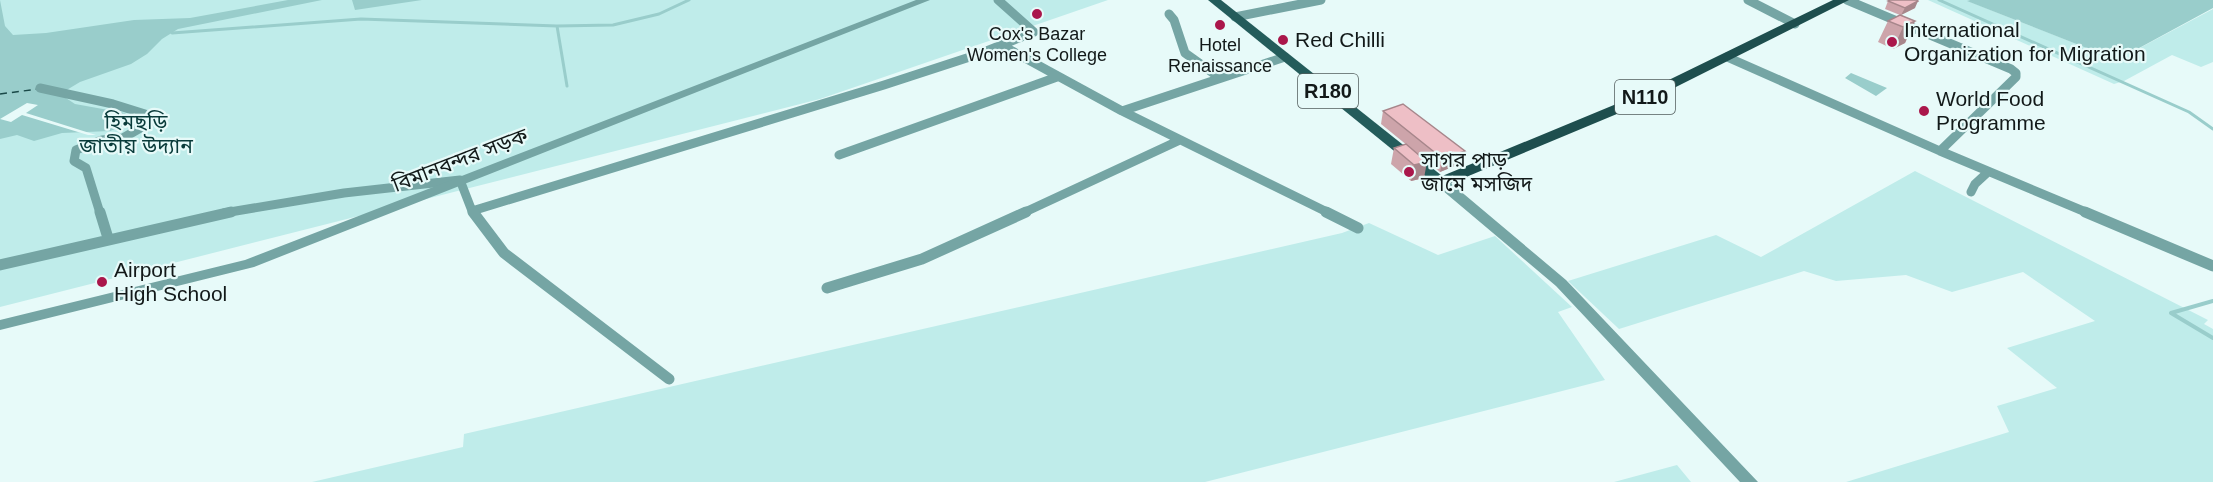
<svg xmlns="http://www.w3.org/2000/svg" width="2213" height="482" viewBox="0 0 2213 482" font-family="Helvetica,'Noto Sans Bengali',sans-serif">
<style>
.green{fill:#bfecea}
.water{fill:#99cdcb}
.pier{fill:#e7faf9}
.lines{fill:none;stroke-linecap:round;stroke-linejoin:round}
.stream-far1{stroke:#99cdcb;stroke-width:3}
.stream{stroke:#99cdcb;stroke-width:4}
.ferry{stroke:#1a4948;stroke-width:1.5;stroke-dasharray:7 5;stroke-linecap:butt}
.minor-far1{stroke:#75a5a4;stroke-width:9}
.minor{stroke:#75a5a4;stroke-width:11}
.tertiary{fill:#75a5a4;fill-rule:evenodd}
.primary{fill:#245c5b;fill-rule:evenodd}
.trunk{fill:#1e4e4e;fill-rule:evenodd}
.wall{fill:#cda4aa}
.shaded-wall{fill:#a7868b}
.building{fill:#eebfc6;stroke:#a7868b;stroke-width:1.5}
.poi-dot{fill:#aa174b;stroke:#e7faf9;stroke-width:2}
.labels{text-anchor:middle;stroke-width:4.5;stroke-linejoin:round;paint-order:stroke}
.far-poi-label{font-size:18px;fill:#121919;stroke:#e7faf9}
.shield{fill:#e7faf9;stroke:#525c5c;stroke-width:1.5}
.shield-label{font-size:20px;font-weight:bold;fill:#121919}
.poi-label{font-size:21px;fill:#121919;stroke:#e7faf9;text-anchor:start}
.park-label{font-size:21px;fill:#093b3a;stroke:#e7faf9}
.street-label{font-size:21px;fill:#121919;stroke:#e7faf9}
</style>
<rect width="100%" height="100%" fill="#e7faf9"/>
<path class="green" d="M0,0H1108L820,99L0,307Z
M1928,0H1970L1968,1L2117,60L2213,9V62L2201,67L2172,55L2124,81L2114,84Z
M1915,171L2208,320L2204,324L2213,329V482H1846L2009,432L1997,406L2057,388L2007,348L2095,321L2023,272L1952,292L1906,275L1836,281L1804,271L1619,329L1568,281L1716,235L1761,257Z
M1369,223L1438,255L1495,236L1572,307L1558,312L1605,380L1205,482H312L463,447L464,434L1342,233Z
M1677,465L1691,482H1614Z"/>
<path class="water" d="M0,0L5,26L13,35L46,33L134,20L190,18L288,0H322L178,29L162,39L147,54L131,64L80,82L60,94L75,104L125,113L131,119L127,124L110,131L62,133L34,141L17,135L0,139Z
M352,0H422L355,10Z
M1970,0H2213V8L2117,60L1967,1Z
M1851,73L1887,88L1876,96L1845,78Z"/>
<path class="pier" d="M27,103L38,105L26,113L96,135H88L22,115L11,122L0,119Z"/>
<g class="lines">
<path class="stream-far1" d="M1939,0L2189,112L2213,129
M557,26L567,86
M172,33L361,19L557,26L613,25L659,14L689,0"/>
<path class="stream" d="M2213,301L2171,313L2213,338"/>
<path class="ferry" d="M0,94L38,89"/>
<path class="minor-far1" d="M1748,0L1795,24
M1169,14L1174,20L1185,53L1220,78
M1235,17L1321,0
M1003,46L1122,111L1329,213
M1727,57L1940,151L2016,77V73L2011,69L1847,0
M40,88L113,104L145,114L139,121L149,123L123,138L102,140L76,150L74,161L86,168L100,213
M1122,111L1285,57
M1940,151L2088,213
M839,155L1057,77
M1971,192L1975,184L1988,172
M472,211L474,213
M224,213L344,193L460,180L472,211L884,85L979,54L1034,32L998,0
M1023,213L1180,140"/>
<path class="minor" d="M100,212L108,238
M473,212L504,253L669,379
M1326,212L1358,228
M2085,212L2213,266
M0,265L231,212
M827,288L922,259L1026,212"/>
<path class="tertiary" d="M916,0H930L254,267L0,330V320L245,260Z
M1441,178L1446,179L1566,280L1758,482H1740L1556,286L1436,185L1435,182Z"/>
<path class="primary" d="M1208,0H1221L1446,179L1448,182L1446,185H1436Z"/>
<path class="trunk" d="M1833,0H1849L1648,101L1447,185L1441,187L1433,182L1435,179L1638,95Z"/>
</g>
<path class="wall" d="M1888,1L1915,8L1901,15L1915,21L1905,43L1893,49L1878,42L1888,21L1900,15L1885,9Z
M1383,111L1465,151L1462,163L1440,172L1381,124Z
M1406,144L1424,178L1411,181L1391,164L1394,148Z"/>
<path class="shaded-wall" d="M1918,1L1915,8L1901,15L1905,8Z
M1915,21L1905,43L1893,49L1903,27Z
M1465,151L1462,163L1440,172L1443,159Z
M1427,162L1424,178L1411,181L1414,165Z"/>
<path class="building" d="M1890,0H1917L1918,1L1905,8L1888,1Z
M1900,15L1915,21L1903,27L1888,21Z
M1403,104L1465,151L1443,159L1383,111Z
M1406,144L1427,162L1414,165L1394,148Z"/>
<g class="poi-dot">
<circle cx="1037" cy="14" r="6"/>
<circle cx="1220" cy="25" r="6"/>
<circle cx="1283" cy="40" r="6"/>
<circle cx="1892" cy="42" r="6"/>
<circle cx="1924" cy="111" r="6"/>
<circle cx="1409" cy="172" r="6"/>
<circle cx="102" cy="282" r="6"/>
</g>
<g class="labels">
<g class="far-poi-label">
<text x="1037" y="40">Cox's Bazar<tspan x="1037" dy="21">Women's College</tspan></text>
<text x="1220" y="51">Hotel<tspan x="1220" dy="21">Renaissance</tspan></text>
</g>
<g class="shield">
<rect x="1298" y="74" width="60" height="34" rx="4.5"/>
<rect x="1615" y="80" width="60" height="34" rx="4.5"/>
</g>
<g class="shield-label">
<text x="1328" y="98">R180</text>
<text x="1645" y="104">N110</text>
</g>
<g class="poi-label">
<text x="1904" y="37">International<tspan x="1904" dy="24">Organization for Migration</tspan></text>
<text x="1295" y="47">Red Chilli</text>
<text x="1936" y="106">World Food<tspan x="1936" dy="24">Programme</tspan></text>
<text x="1421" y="167">সাগর পাড়<tspan x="1421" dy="24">জামে মসজিদ</tspan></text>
<text x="114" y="277">Airport<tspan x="114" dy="24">High School</tspan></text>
</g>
<g class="park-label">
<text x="136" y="129">হিমছড়ি<tspan x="136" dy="24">জাতীয় উদ্যান</tspan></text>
</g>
<g class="street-label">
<text transform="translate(460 160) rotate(-21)" y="7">বিমানবন্দর সড়ক</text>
</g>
</g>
</svg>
